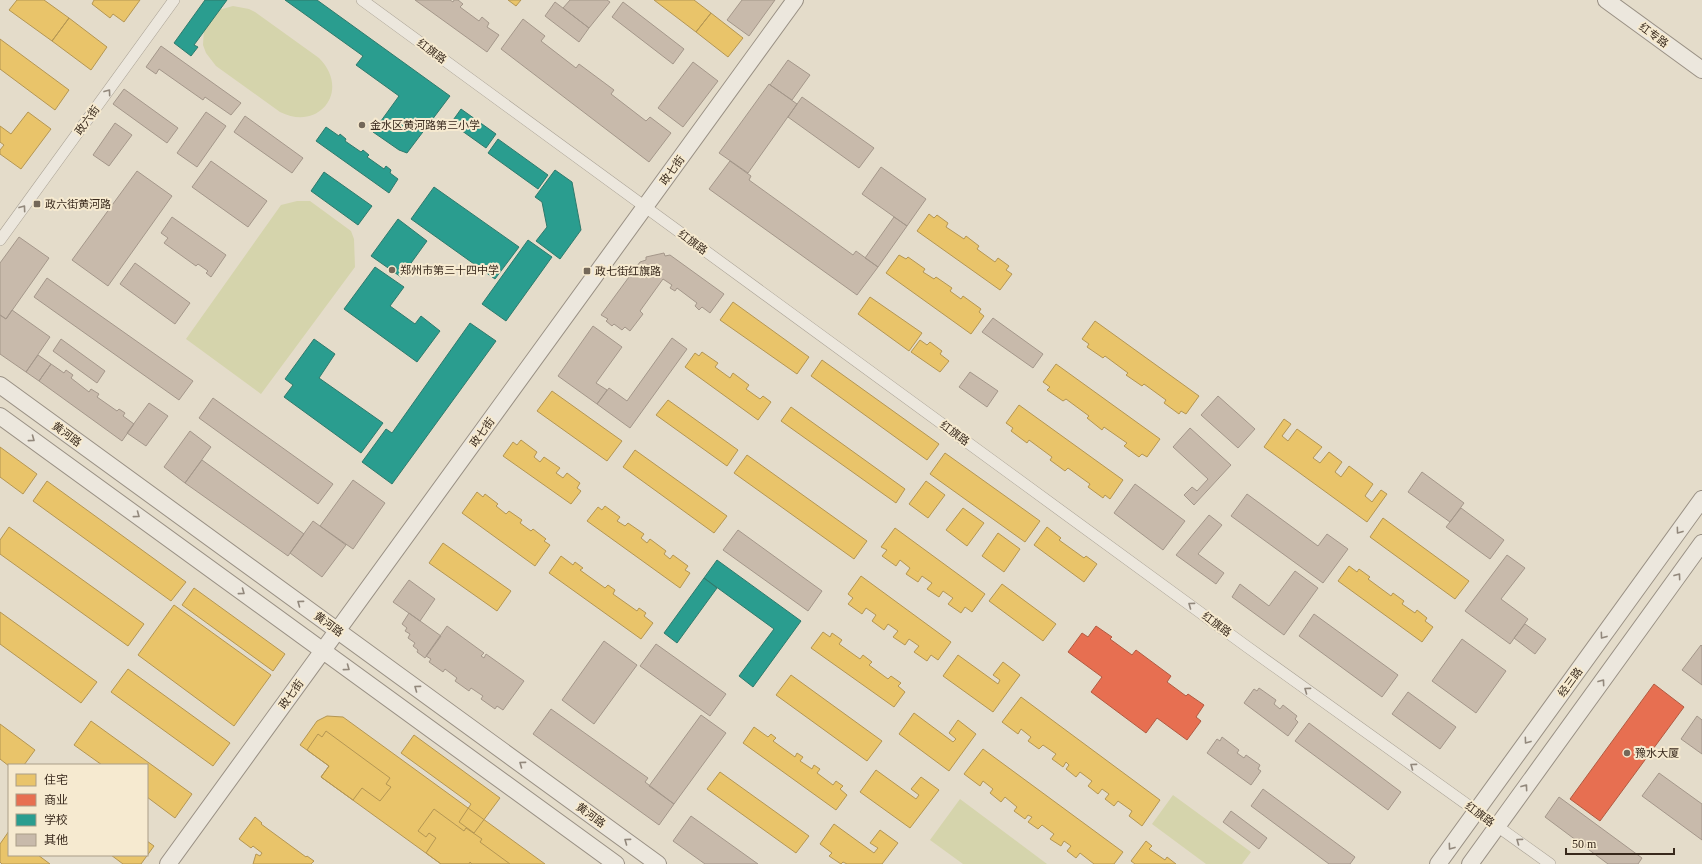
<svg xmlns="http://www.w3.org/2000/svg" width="1702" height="864" viewBox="0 0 1702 864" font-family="'Times New Roman','Noto Sans SC',serif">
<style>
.green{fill:#d5d4ac}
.homes{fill:#e9c46a;stroke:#b49653}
.shops{fill:#e76f51;stroke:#b25a41}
.schools{fill:#2a9d8f;stroke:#2e7a6c}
.building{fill:#c8baab;stroke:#a4978a}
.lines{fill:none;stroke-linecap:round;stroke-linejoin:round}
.street-casing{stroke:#a9a194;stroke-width:12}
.secondary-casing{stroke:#999084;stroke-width:18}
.street{stroke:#ece7dd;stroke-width:11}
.secondary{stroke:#ece7dd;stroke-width:16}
.oneway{stroke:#92887c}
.poi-dot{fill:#746859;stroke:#f6ead0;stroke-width:1.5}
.labels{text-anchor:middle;stroke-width:4;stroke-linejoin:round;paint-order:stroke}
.street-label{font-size:11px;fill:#38291c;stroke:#f6ead0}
.poi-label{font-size:11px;fill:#38291c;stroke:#f6ead0;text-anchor:start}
</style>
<rect width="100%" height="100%" fill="#e4dcca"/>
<path class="green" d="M233,6L249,9L255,12L319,58C351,90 320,132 280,112L216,66L206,53L203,45L204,28L219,10Z
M297,201H310L351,231L354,239L355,267L261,394L186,339L281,205Z
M1173,795L1251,852L1242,864H1206L1152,824Z
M960,799L1047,864H963L930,840Z"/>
<path class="homes" d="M17,0H44L69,18L52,41L9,10Z
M94,0H140L124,22L113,14L110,18L92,4Z
M508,0H521L516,6Z
M654,0H694L711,13L696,32Z
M711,13L743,38L728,57L696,32Z
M69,18L107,47L91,70L52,41Z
M0,39L69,90L55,110L0,69Z
M28,112L51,129L21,169L0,154V150L4,145L0,142V126L11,134Z
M929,214L934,218L937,215L948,223L946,227L964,239L966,236L979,246L977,249L995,262L998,258L1009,266L1006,270L1012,274L1000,290L917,231Z
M899,255L906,259L908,257L925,269L923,272L934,279L936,277L952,288L950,291L961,299L963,296L981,309L979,312L984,316L971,334L886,273Z
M870,297L922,333L909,351L858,314Z
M733,302L809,357L797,374L720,320Z
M1095,321L1199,396L1186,414L1181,411L1179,414L1164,403L1166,400L1144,384L1142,386L1126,375L1128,373L1105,356L1103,358L1087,347L1089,344L1082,339Z
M920,340L927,345L930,342L942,351L940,354L949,361L940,372L911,352Z
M702,352L718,363L715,367L730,378L733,373L749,385L746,389L760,399L763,396L771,402L758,420L685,367L695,353L699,356Z
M822,360L939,444L927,460L811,376Z
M1056,364L1160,439L1147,457L1142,454L1139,457L1124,446L1127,443L1104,427L1102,430L1087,418L1089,416L1066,399L1063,401L1047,390L1050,387L1043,382Z
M552,391L622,441L607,461L537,411Z
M668,400L738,450L727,466L656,415Z
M1019,405L1123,480L1110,499L1105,495L1103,498L1088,487L1090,484L1068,468L1065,471L1050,460L1052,457L1029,440L1027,443L1011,431L1013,428L1006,423Z
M791,407L905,489L896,503L781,421Z
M1284,419L1291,424L1282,436L1288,441L1297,429L1322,447L1313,458L1320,463L1329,452L1342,462L1335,472L1341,477L1349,466L1373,484L1365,496L1372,502L1381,490L1387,494L1367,522L1264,447Z
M521,440L537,452L534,457L540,462L544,457L560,468L556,473L563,478L567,473L580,483L577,488L581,491L571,504L503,456L513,442L517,445Z
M0,447L37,474L23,494L0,477Z
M635,450L727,516L714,533L623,467Z
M945,453L1040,521L1025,542L930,474Z
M747,455L867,541L854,559L734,473Z
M47,481L186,582L171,601L33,501Z
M926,481L945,495L928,518L909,504Z
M477,492L483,497L485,494L498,504L496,506L506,514L509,511L522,520L520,523L531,531L533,529L546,539L544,541L550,545L535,566L462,513Z
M605,506L620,517L617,521L625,526L628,523L644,534L641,538L647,543L650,539L666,551L664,554L670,559L673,555L688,566L685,570L690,573L680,588L587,521L598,507L602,510Z
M963,508L984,523L967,546L946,530Z
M1383,518L1469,581L1455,599L1370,537Z
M9,527L144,624L128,646L0,554V540Z
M1047,527L1061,538L1059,540L1084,558L1086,556L1097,564L1084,582L1034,545Z
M895,528L985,594L972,612L965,607L961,613L948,604L953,598L943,591L939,597L927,589L932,583L922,576L918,582L906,574L910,568L900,560L896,566L882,556L887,550L881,547Z
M998,533L1020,549L1004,572L982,556Z
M443,543L511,591L497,611L429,563Z
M561,556L573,565L575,562L583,568L580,570L605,588L608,585L615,590L613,594L637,611L639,608L646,613L644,616L653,623L641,639L549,573Z
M1349,566L1357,572L1359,569L1370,577L1368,579L1391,596L1393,593L1404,601L1402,604L1415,613L1417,610L1427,618L1425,621L1433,627L1422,642L1338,581Z
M861,576L951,642L938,660L931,655L927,661L914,652L919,646L909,639L905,645L893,637L898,631L888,624L884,630L872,621L876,615L866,608L862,614L848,604L853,598L848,594Z
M1002,584L1056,624L1043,641L989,601Z
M194,588L285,654L273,671L182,605Z
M174,605L271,675L234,726L138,655Z
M0,612L97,682L81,703L0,644Z
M823,632L830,637L832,633L842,640L839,644L860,659L863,655L872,662L869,665L888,679L891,676L901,683L898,686L905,692L894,707L811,648Z
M958,655L998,684L1000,680L993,675L1003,662L1020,675L993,712L943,676Z
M128,669L230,743L213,766L111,692Z
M791,675L882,741L867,761L776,695Z
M1021,697L1160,800L1142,826L1129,816L1132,811L1118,801L1114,806L1105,799L1109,794L1102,789L1098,794L1088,786L1092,781L1080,772L1076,777L1066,769L1069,765L1066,762L1063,767L1052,759L1056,754L1043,745L1039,749L1028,741L1031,737L1021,729L1018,734L1002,722Z
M914,713L953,742L956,739L949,733L958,720L976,734L949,771L899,734Z
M327,716L343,717L545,864H441L321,777L329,766L300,745L317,721Z
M91,721L192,794L175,818L147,797V765H102L74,745Z
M0,724L35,750L24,765L9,766L0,759Z
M754,727L768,737L771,734L776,738L773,741L795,757L797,753L803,757L800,761L812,769L814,765L820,769L817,773L833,785L836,781L843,786L840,789L847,795L836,810L743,743Z
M326,731L390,778L386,784L391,787L380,801L362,788L353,800L321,777L329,766L307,750L318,734L322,737Z
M414,735L500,798L474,833L459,822L471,804L401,753Z
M983,749L1123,852L1114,864H1094L1080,853L1076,858L1067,851L1071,846L1064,841L1061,846L1050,839L1054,834L1042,825L1038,829L1028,822L1032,817L1028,815L1025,819L1014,811L1017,807L1005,797L1001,802L990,793L993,789L983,781L980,786L964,774Z
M876,770L916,799L919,795L911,789L921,777L939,790L910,828L860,792Z
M720,772L809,836L796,853L707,789Z
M434,809L464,831L466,828L482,839L480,842L510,864H472L470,862L469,864H441L426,853L436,838L429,833L426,837L418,831Z
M255,817L262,823L261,824L306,857L307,856L314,861L311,864H253L256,854L260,856L262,853L253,846L251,848L239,839Z
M834,824L874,853L878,848L870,843L880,830L898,843L882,864H847L843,862L841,864L829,856L832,853L820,844Z
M9,831V855H38L50,864H2L0,862V844Z
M147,841L154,846L141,864H123L111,855H147Z
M1146,841L1152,846L1149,849L1165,860L1167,857L1176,864H1135L1131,861Z"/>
<path class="shops" d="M1096,626L1112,637L1110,639L1132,655L1136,650L1171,676L1167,682L1186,696L1188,694L1204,705L1196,717L1201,721L1187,740L1157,718L1146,733L1091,692L1102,677L1068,652L1082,633L1088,637Z
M1654,684L1684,707L1600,821L1570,799Z"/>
<path class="schools" d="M205,0H227L194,45L198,47L191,56L174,43Z
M285,0H317L450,96L407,153L399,150L373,132L399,96L356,65L363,56Z
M461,109L496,134L486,148L451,123Z
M326,127L339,136L340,134L346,139L345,141L361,152L363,150L369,155L367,157L384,169L386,166L391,170L390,173L398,179L389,193L316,141Z
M498,139L548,175L538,189L488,153Z
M555,170L572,182L581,230L560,259L536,241L547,227L542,202L535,197Z
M324,172L372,206L358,225L311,191Z
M434,187L519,247L495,279L411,219Z
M398,219L427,241L401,277L371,256Z
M528,240L552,257L506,321L482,304Z
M375,267L404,287L390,306L415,324L421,316L440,331L417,362L344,309Z
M470,323L496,341L392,484L362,462L386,429L392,433Z
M314,339L335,354L319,378L383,423L361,453L284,397L293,385L285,379Z
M717,560L801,621L753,687L739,676L774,629L704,578Z
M704,578L717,588L677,643L664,633Z"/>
<path class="building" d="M415,0H450L453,2L454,0H458L463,4L460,7L479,21L482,17L489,23L487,27L499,35L487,52Z
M570,0H607L610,2L589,28L563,8Z
M742,0H775L749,36L727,20Z
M555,2L589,28L579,42L545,16Z
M623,2L684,49L673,64L612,17Z
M523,19L545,36L541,41L576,68L579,64L614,90L611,94L646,121L650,117L671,133L649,162L501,49Z
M161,46L241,103L231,115L205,97L203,100L159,69L156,74L146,67Z
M788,60L810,75L792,100L770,85Z
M693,62L718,81L683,127L658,108Z
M769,84L797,104L748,173L719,153Z
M124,89L178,128L167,143L113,104Z
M802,97L874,148L859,168L788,117Z
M206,112L226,126L197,167L177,153Z
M245,116L303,158L292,173L234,132Z
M115,123L132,135L109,166L93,155Z
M211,161L267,201L248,227L192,187Z
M730,161L751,176L749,180L853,255L856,251L878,267L857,295L709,189Z
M881,167L926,199L907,226L862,194Z
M137,171L172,196L108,286L72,260Z
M172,217L226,255L211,277L206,273L208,271L198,264L196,266L164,243L168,238L161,233Z
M894,217L907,226L878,267L865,258Z
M19,237L49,258L6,319L0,315V263Z
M664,253L665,256L670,255L724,294L710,313L702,307L699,310L695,306L697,303L677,288L675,291L670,288L672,285L663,279L640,311L643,314L630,331L625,327L622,330L614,324L612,326L606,321L608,319L601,315L640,262L646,260V257Z
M135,263L190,303L175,324L120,284Z
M47,278L193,381L179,400L34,297Z
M12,310L50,337L26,372L0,354V315L6,319Z
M993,318L1043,354L1033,368L982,332Z
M593,326L622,347L596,383L607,390L597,404L558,376Z
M672,338L687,349L630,428L597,404L609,388L627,401Z
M61,339L105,371L97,383L53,351Z
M38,355L51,364L39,381L26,372Z
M51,364L64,373L66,370L73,375L71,378L89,392L91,389L99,394L97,397L117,411L119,409L125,413L123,416L134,424L122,441L39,381Z
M970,372L998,391L987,407L959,387Z
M1218,396L1255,429L1238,448L1201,415Z
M213,398L333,484L318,504L199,418Z
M149,403L168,416L146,446L127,433Z
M1190,428L1231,465L1194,505L1184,495L1192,487L1197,491L1208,479L1173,447Z
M190,431L211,447L185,483L164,467Z
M202,460L304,534L288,556L185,483Z
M1422,472L1464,503L1450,522L1408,492Z
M353,480L385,503L353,549L320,526Z
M1135,484L1185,521L1163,550L1114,513Z
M1247,494L1318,546L1327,534L1348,549L1323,583L1231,516Z
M1461,508L1504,540L1490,559L1446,527Z
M1209,515L1222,525L1198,554L1224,573L1216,584L1176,555Z
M313,521L346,545L322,577L290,553Z
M738,530L822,591L808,611L723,550Z
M1507,555L1525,568L1501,599L1528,619L1510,644L1465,611Z
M1295,571L1318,588L1284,635L1232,597L1240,584L1269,606Z
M409,580L435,599L420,621L393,602Z
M409,613L441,636L425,658L417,652L418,650L413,646L415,643L408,638L410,634L405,631L407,628L402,624Z
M1314,614L1398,675L1382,697L1299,636Z
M1525,624L1546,639L1535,654L1514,638Z
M447,626L484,653L481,656L484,658L486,654L524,681L503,710L497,706L495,709L481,699L483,696L471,688L469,691L455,681L457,678L445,669L443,672L429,662L431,659L426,656Z
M1462,639L1506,671L1476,713L1432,681Z
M604,641L637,665L594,724L562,700Z
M656,644L726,694L710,716L640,666Z
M1701,645L1702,646V685L1682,670Z
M1259,688L1276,700L1274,704L1280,709L1283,705L1297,716L1295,719L1298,722L1288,736L1244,703L1254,689L1257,691Z
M1408,692L1456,727L1440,749L1392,714Z
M551,709L648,778L645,782L674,804L659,825L533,734Z
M701,715L726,733L674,804L649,786Z
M1697,716L1702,720V754L1681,739Z
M1309,723L1401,792L1388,810L1295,741Z
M1222,737L1239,750L1237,753L1244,758L1246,755L1260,765L1258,769L1261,771L1251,785L1207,753L1217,739L1220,741Z
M1659,773L1702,804V840L1642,796Z
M1263,789L1355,857L1350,864H1329L1251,806Z
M1559,797L1642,858L1638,864H1608L1545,817Z
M1231,811L1267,838L1259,849L1223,822Z
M691,816L758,864H705L673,841Z"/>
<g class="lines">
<defs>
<path id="street" d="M362,0L1246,646L1550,864
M0,240L174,0"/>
<path id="secondary" d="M1606,0L1702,70
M0,385L658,864
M0,416L616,864
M168,864L795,0
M1438,864L1702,499
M1470,864L1702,543"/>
</defs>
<use href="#street" class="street-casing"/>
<use href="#secondary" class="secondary-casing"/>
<use href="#street" class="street"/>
<use href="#secondary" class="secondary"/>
</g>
<defs><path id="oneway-chevron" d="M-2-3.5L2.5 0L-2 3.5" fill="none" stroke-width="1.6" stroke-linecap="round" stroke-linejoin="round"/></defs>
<g class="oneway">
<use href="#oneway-chevron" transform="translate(108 92) rotate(-54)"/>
<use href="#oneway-chevron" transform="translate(23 208) rotate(-54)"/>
<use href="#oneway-chevron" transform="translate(32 439) rotate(36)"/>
<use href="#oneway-chevron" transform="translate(137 515) rotate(36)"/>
<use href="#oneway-chevron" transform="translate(1679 531) rotate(126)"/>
<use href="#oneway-chevron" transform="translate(1678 576) rotate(-54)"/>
<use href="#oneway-chevron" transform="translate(242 592) rotate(36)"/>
<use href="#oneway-chevron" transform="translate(300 603) rotate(-144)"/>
<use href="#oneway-chevron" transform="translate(1191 605) rotate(-144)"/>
<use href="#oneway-chevron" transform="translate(1603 636) rotate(126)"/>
<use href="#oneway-chevron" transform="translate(347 668) rotate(36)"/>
<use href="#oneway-chevron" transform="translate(1602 682) rotate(-54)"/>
<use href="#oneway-chevron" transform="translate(417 688) rotate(-144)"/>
<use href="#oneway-chevron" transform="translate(1307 690) rotate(-144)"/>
<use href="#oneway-chevron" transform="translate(1527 741) rotate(126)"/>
<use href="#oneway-chevron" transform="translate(522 764) rotate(-144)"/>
<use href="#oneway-chevron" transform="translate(1413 766) rotate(-144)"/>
<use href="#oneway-chevron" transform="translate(1525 787) rotate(-54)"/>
<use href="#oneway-chevron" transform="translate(627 841) rotate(-144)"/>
<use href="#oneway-chevron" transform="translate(1519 841) rotate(-144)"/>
<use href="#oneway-chevron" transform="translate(1451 847) rotate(126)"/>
</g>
<g class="poi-dot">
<circle cx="362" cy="125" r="4"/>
<rect x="33" y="200" width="8" height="8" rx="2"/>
<circle cx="392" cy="270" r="4"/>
<rect x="583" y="267" width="8" height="8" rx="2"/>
<circle cx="1627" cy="753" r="4"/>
</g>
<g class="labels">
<g class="street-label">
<text transform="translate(1654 35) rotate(36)" y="4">红专路</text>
<text transform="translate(432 51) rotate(36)" y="4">红旗路</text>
<text transform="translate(87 120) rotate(-54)" y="4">政六街</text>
<text transform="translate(672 170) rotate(-54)" y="4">政七街</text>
<text transform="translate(693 242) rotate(36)" y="4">红旗路</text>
<text transform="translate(482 432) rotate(-54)" y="4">政七街</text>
<text transform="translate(955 433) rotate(36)" y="4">红旗路</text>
<text transform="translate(67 434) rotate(36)" y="4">黄河路</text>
<text transform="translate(329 624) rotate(36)" y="4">黄河路</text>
<text transform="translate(1217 624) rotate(36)" y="4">红旗路</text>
<text transform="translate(1570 682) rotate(-54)" y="4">经三路</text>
<text transform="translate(291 694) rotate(-54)" y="4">政七街</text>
<text transform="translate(1480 814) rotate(36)" y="4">红旗路</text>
<text transform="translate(591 815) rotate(36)" y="4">黄河路</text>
</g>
<g class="poi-label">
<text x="370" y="129">金水区黄河路第三小学</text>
<text x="45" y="208">政六街黄河路</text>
<text x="400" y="274">郑州市第三十四中学</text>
<text x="595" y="275">政七街红旗路</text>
<text x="1635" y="757">豫水大厦</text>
</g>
</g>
<rect x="8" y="764" width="140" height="92" fill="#f6ead0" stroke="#aa9d88"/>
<rect x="16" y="774" width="20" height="12" fill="#e9c46a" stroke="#aa9d88"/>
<text x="44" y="784" font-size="12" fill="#38291c">住宅</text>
<rect x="16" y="794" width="20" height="12" fill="#e76f51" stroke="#aa9d88"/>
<text x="44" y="804" font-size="12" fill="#38291c">商业</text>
<rect x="16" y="814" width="20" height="12" fill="#2a9d8f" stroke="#aa9d88"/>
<text x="44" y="824" font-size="12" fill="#38291c">学校</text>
<rect x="16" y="834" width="20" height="12" fill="#c8baab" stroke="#aa9d88"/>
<text x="44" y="844" font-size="12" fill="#38291c">其他</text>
<path d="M1566 848v6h108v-6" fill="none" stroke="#38291c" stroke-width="2"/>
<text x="1572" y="848" font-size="12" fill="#38291c" stroke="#f6ead0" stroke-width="3" paint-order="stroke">50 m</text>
</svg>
